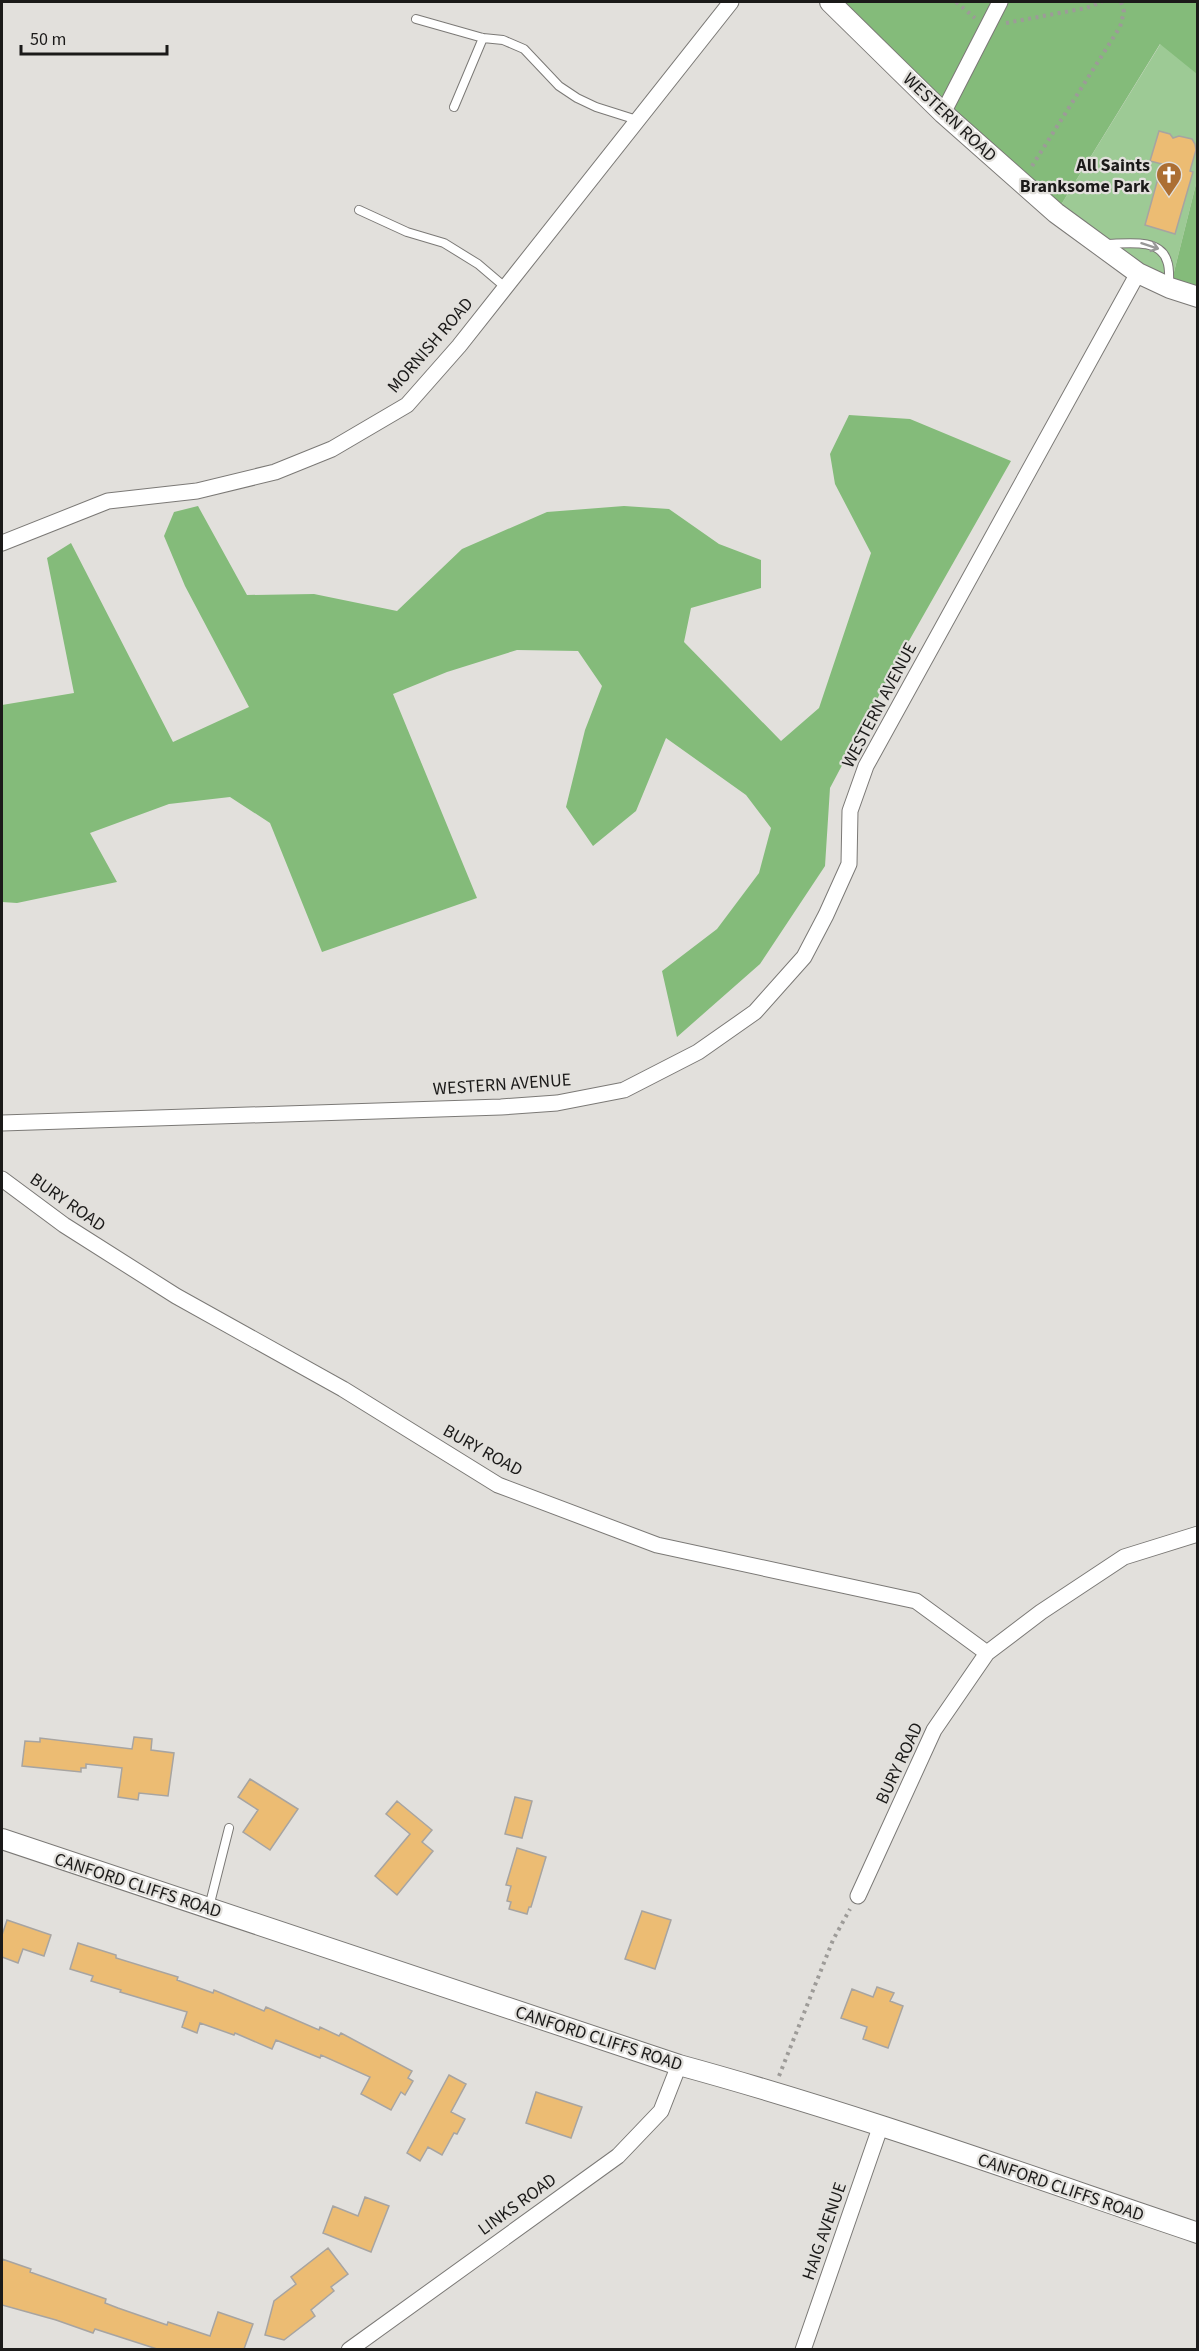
<svg xmlns="http://www.w3.org/2000/svg" width="1199" height="2351" viewBox="0 0 1199 2351" font-family="'Source Sans 3',sans-serif">
<style>
.green{fill:#9dca95}
.forest{fill:#84bb7a}
.building{fill:#ecbc73;stroke:#a7a4a1;stroke-width:1.5}
.lines{fill:none;stroke-linecap:round;stroke-linejoin:round}
.service-casing{stroke:#7b7976;stroke-width:10}
.minor-casing{stroke:#7b7976;stroke-width:17}
.tertiary-casing{stroke:#7b7976;stroke-width:22}
.path{stroke:#9d9b98;stroke-width:4;stroke-dasharray:3 4.5;stroke-linecap:butt}
.service{stroke:#fff;stroke-width:8}
.minor{stroke:#fff;stroke-width:15}
.tertiary{stroke:#fff;stroke-width:20}
.oneway{stroke:#989898}
.labels{text-anchor:middle;stroke-width:4.5;stroke-linejoin:round;paint-order:stroke}
.street-label{font-size:18px;fill:#1b1a19;stroke:#e2e0dc}
.poi-label{font-size:18px;font-weight:bold;fill:#1b1a19;stroke:#e2e0dc;text-anchor:end}
</style>
<rect width="100%" height="100%" fill="#e2e0dc"/>
<path class="green" d="M1161,43L1198,74L1197,180L1170,288L1056,213Z"/>
<path class="forest" d="M830,2H1197V74L1160,44L1056,213Z
M1197,180V297L1170,288Z
M849,415L910,419L1011,461L893,669L830,788L825,866L760,964L677,1037L662,971L717,929L759,873L771,828L746,795L666,738L636,811L593,846L566,807L585,730L602,686L578,651L517,650L447,672L393,694L477,898L322,952L270,823L230,797L169,804L90,833L117,882L17,903L2,902V705L74,693L47,558L71,543L173,742L249,707L185,586L164,536L174,512L198,506L247,595L314,594L397,611L462,549L547,512L624,506L669,509L719,544L761,560V588L691,608L684,642L781,741L819,708L871,553L835,484L830,454Z"/>
<path class="building" d="M1159,131L1170,134L1173,138L1179,136L1192,139L1195,144L1196,150L1190,171L1193,172L1175,234L1145,225L1162,164L1150,161Z
M134,1737L152,1739L151,1750L174,1753L168,1796L139,1793L138,1800L118,1797L122,1768L86,1764V1768H81V1772L22,1766L25,1741L40,1742V1738L132,1749Z
M250,1779L298,1809L270,1850L243,1832L258,1810L238,1797Z
M515,1797L532,1801L522,1838L505,1834Z
M397,1801L432,1830L422,1842L433,1851L397,1895L375,1876L410,1834L386,1814Z
M517,1848L546,1857L531,1907H529L527,1914L509,1909L511,1902L507,1901L511,1886L506,1885Z
M642,1911L671,1920L655,1969L625,1959Z
M7,1920L51,1935L44,1956L23,1949L18,1963L2,1957V1935Z
M78,1943L116,1955V1958L178,1977L177,1980L213,1993L214,1990L264,2011L266,2007L319,2030L320,2027L339,2036L341,2033L412,2071L408,2078L413,2081L405,2095L401,2092L391,2110L361,2094L370,2077L321,2055L320,2058L276,2040L272,2049L235,2033L234,2035L200,2023L197,2033L182,2027L187,2012L120,1992L121,1990L91,1981L93,1976L70,1969Z
M877,1987L894,1993L890,2001L903,2006L888,2048L863,2039L867,2027L841,2018L852,1989L873,1997Z
M449,2075L466,2084L451,2112L465,2119L457,2134L454,2133L442,2155L428,2147L420,2161L407,2153Z
M536,2092L582,2107L571,2138L526,2123Z
M365,2197L389,2206L371,2252L323,2233L333,2206L358,2216Z
M328,2248L348,2274L331,2287L334,2291L311,2310L315,2316L284,2340L265,2335L274,2301L296,2284L291,2277Z
M2,2259L31,2269L30,2272L106,2299L105,2303L118,2308L167,2325L168,2322L210,2336L218,2312L253,2324L244,2349H157L95,2329L93,2333L56,2320L2,2305Z"/>
<g class="lines">
<defs>
<path id="service" d="M416,19L483,38L503,40L524,49L559,86L577,98L596,107L637,120
M454,107L483,38
M359,210L407,232L444,243L478,264L505,287
M1106,244C1124,244 1160,237 1167,261C1170,268 1169,277 1169,285
M209,1907L229,1828"/>
<path id="minor" d="M943,113L1000,2
M2,543L108,501L197,491L275,472L332,449L407,405L459,346L731,2
M2,1123L501,1107L557,1103L624,1090L698,1052L755,1012L804,957L826,915L849,864L850,811L866,766L1138,273
M2,1179L64,1225L176,1296L343,1389L498,1485L657,1545L916,1601L987,1653
M858,1896L934,1730L987,1653L1041,1612L1124,1557L1198,1534
M349,2350L618,2156L661,2111L679,2065
M803,2350L881,2125"/>
<path id="tertiary" d="M830,2L943,113L1056,213L1138,273L1170,288L1198,297
M2,1839L679,2065C855,2113 1026,2175 1198,2233"/>
</defs>
<use href="#service" class="service-casing"/>
<use href="#minor" class="minor-casing"/>
<use href="#tertiary" class="tertiary-casing"/>
<path class="path" d="M956,2L975,18
M1006,23L1086,8L1102,2
M1032,166L1120,27L1124,12L1121,2
M779,2076L833,1940L850,1909"/>
<use href="#service" class="service"/>
<use href="#minor" class="minor"/>
<use href="#tertiary" class="tertiary"/>
</g>
<defs><path id="oneway-shaft" d="M-6 0H5M1.5-3L5.5 0L1.5 3" fill="none" stroke-width="1.6" stroke-linecap="round" stroke-linejoin="round" transform="scale(1.5)"/></defs>
<use class="oneway" href="#oneway-shaft" transform="translate(1150 246) rotate(18)"/>
<defs>
<symbol id="church-pin" viewBox="-11 -11 22 30"><path d="M0 17L-7.5 6A9.5 9.5 0 1 1 7.5 6Z" fill="#ac6f33" stroke="#e2e0dc"/><path d="M-1.2-6h2.4v3.5h3.3v2.4h-3.3V6h-2.4V-.1h-3.3v-2.4h3.3Z" fill="#fff"/></symbol>
</defs>
<g fill-rule="evenodd">
<use href="#church-pin" x="1154" y="160" width="30" height="40"/>
</g>
<g class="labels">
<g class="street-label">
<text transform="translate(950 117) rotate(43)" y="6">WESTERN ROAD</text>
<text transform="translate(430 345) rotate(-49)" y="6">MORNISH ROAD</text>
<text transform="translate(879 705) rotate(-62)" y="6">WESTERN AVENUE</text>
<text transform="translate(502 1084) rotate(-4)" y="6">WESTERN AVENUE</text>
<text transform="translate(68 1202) rotate(35)" y="6">BURY ROAD</text>
<text transform="translate(483 1450) rotate(29)" y="6">BURY ROAD</text>
<text transform="translate(899 1763) rotate(-65)" y="6">BURY ROAD</text>
<text transform="translate(138 1885) rotate(18)" y="6">CANFORD CLIFFS ROAD</text>
<text transform="translate(599 2038) rotate(18)" y="6">CANFORD CLIFFS ROAD</text>
<text transform="translate(1061 2187) rotate(19)" y="6">CANFORD CLIFFS ROAD</text>
<text transform="translate(517 2204) rotate(-36)" y="6">LINKS ROAD</text>
<text transform="translate(824 2231) rotate(-71)" y="6">HAIG AVENUE</text>
</g>
<g class="poi-label">
<text x="1150" y="171">All Saints<tspan x="1150" dy="21">Branksome Park</tspan></text>
</g>
</g>
<rect width="1199" height="2351" fill="none" stroke="#1b1a19" stroke-width="6"/>
<path d="M21 45v9h146v-9" fill="none" stroke="#1b1a19" stroke-width="3"/>
<text x="30" y="45" font-size="18" fill="#1b1a19" stroke="#e2e0dc" stroke-width="4.5" paint-order="stroke">50 m</text>
</svg>
